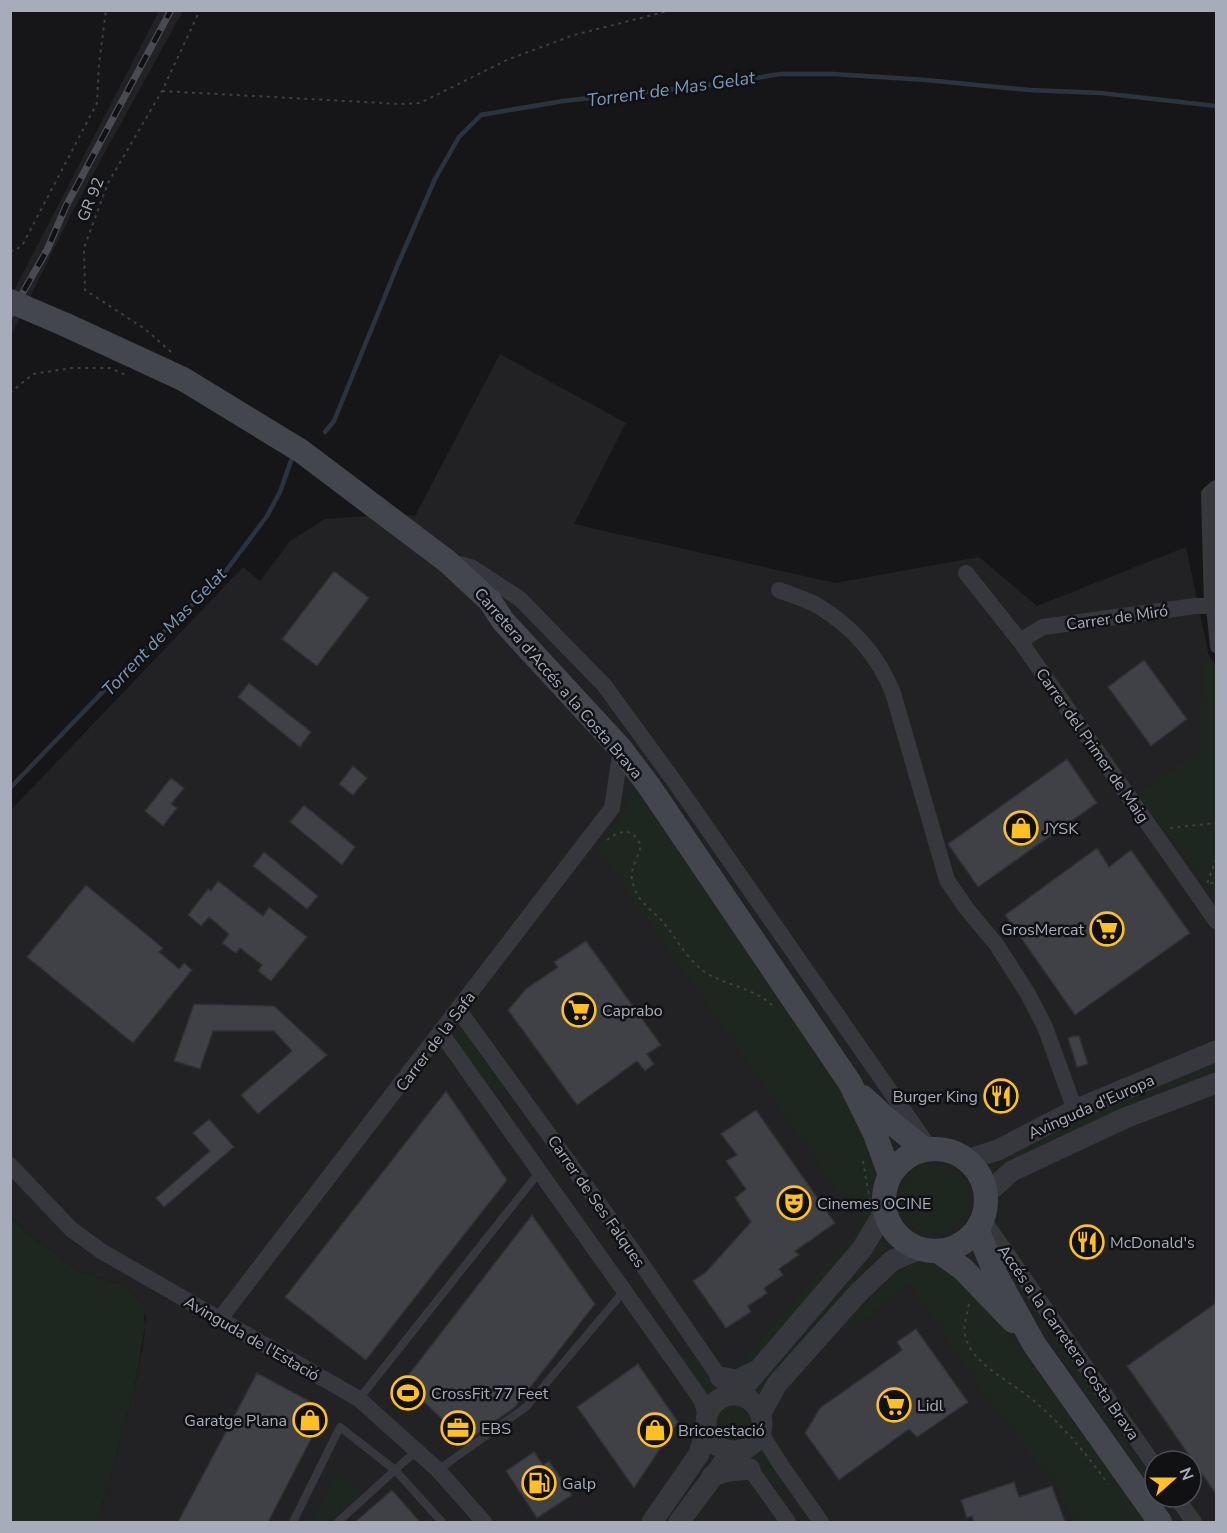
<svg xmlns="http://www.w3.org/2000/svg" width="1227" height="1533" viewBox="0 0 1227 1533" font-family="'Nunito Sans',sans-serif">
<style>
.built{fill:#222225;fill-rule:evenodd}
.green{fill:#1e271f}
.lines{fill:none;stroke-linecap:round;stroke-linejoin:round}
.stream{stroke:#2b343e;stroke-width:4.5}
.building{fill:#404146;stroke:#303035;stroke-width:1.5}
.path{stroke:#3d3f45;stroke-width:2;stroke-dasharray:3 4.5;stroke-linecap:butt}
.service{stroke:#37373e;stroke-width:8}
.pedestrian{stroke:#37373e;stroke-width:12}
.minor{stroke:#37373e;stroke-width:16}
.tertiary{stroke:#37373e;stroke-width:21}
.secondary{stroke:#44464e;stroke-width:24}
.rail-casing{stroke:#494b53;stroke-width:7}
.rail{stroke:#111113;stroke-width:4.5;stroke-dasharray:14;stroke-linecap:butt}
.secondary-bridge{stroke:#44464e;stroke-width:24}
.labels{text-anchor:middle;stroke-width:5;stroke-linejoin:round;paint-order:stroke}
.street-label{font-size:16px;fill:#a7acba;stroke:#111113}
.poi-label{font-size:16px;fill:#a7acba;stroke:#111113;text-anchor:start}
.water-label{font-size:18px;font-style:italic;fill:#7a99b8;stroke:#111113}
</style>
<rect width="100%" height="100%" fill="#161618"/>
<path class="built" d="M159,11H183L71,214L11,336V296Z
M500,354L626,423L574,524L835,583L979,557L1037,606L1186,547L1209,656L1216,665V1522H98L135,1386L144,1339L146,1317L139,1300L123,1285L81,1272L28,1234L11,1217L10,811L243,567L260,581L290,541L325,519L399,514L415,516ZM1155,1461H1191V1497H1155Z"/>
<path class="green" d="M1204,655L1216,668V898L1138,795L1198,752Z
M634,788L760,967L871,1140L877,1161L875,1191L877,1216L752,1368L738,1366L861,1225L597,847C606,836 616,824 624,811C629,803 628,795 634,788Z
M463,1027L512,1091L490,1088L454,1039C454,1031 456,1029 463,1027Z
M1216,1060V1072L1030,1153L994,1179L986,1164L1034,1138Z
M900 1199a35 35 0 1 1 70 0a35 35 0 1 1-70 0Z
M10,1217L28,1234L81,1272L123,1285L139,1300L144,1308L145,1326L135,1386L98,1522H11Z
M880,1227L887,1237L895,1244L887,1248L871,1262L772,1379L760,1400L748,1391Z
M994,1247L1098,1397L1095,1399L1155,1485V1493L1084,1391Z
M926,1260L942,1263L990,1309L1069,1410L1147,1522H1077L1063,1501L1055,1479L1052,1481L982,1392L909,1282L854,1329L847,1321L903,1266Z
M678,1355L701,1359L726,1392L718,1397L711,1405Z
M716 1422a18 18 0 1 1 36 0a18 18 0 1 1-36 0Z
M764,1444L792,1487L769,1484L746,1455L756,1451Z
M339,1470L360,1489V1494L326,1522H312Z"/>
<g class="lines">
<path class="stream" d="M325,432L334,421L398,264L435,179L459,137L481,115L563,101L720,84L780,74H833L926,80L1029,90L1101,93L1216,106
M10,788L120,674L222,576L267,516L280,492L292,458"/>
</g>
<path class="building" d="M334,571L369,598L317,666L282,639Z
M1144,660L1187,719L1151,746L1108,687Z
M249,683L311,732L300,747L238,697Z
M1067,759L1097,803L978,887L948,844Z
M353,766L367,778L353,795L339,784Z
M171,778L184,788L171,804L177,808L163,826L145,811Z
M304,805L355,847L342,865L290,822Z
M1097,848L1109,867L1131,850L1190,933L1075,1015L1005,915Z
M264,852L318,896L307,909L253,866Z
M218,881L263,916L269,907L307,937L271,981L258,971L262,965L240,948L236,953L222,943L229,934L209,917L201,926L188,915L208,889L211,891Z
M86,885L163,948L159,952L179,969L184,963L192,970L133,1043L27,957Z
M586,941L661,1045L647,1054L654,1064L645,1071L637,1061L577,1105L508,1010L526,989L558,967L554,962Z
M194,1004L274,1006L327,1055L258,1114L241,1095L292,1051L274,1031H213L200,1069L174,1061Z
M1074,1036H1079L1088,1064L1077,1067L1068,1038Z
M446,1091L507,1180L366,1360L285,1297Z
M756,1110L835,1223L795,1251L799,1255L779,1269L783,1275L764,1288L767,1293L748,1306L751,1312L726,1328L693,1281L706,1272L751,1222L735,1198L746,1189L726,1161L737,1155L721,1134Z
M209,1119L234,1147L164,1207L156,1198L210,1151L193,1133Z
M532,1215L595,1304L515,1407L466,1442L403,1382Z
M1216,1303V1494L1127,1366Z
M916,1329L968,1402L917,1437L909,1429L839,1480L805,1433L820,1408L902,1350L897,1342Z
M638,1364L678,1422L634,1488L577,1407Z
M257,1373L326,1410L268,1522H178Z
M534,1452L543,1465L549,1461L572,1495L537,1518L506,1471Z
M1014,1482L1019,1497L1052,1486L1065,1522H974L972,1516L967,1518L961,1500Z
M392,1490L420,1522H355Z"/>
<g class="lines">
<path class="path" d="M162,91L401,104L420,103L509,59L574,35L672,10
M10,251L16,250L23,244L97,103L99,64L106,10
M171,352L145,329L85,290L84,248L108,183L162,91L200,10
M10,393L33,374L72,368H110L126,375
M1170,828L1216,823
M607,840L616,834L626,831L634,835L641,845C639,857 630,868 632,880C633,884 635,890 637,894C643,905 654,912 662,921C677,938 688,962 708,974C729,986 756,989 774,1007
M1216,859L1207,884L1216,882
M863,1161L870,1202
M969,1304C966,1319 961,1330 968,1344C979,1368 1015,1384 1034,1401C1062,1425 1086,1453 1108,1484"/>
<path class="service" d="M359,1399L540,1171
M438,1470L526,1407L624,1291
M293,1522L340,1427L395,1470L442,1522
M338,1522L417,1450"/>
<path class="pedestrian" d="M1212,606L1216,647"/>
<path class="minor" d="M451,562L471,567L520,599L604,685L677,785L927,1144
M966,573L1020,641L1216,921
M779,590C791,595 807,599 818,606C853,627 878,655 893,693L947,880L966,908L996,944L1028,994L1045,1027L1075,1110
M1212,606L1209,494L1216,488
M1020,641L1043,627L1195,606H1212L1216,609
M458,1009L633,1251L726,1387
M441,1033L689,1382L702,1401L706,1417
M10,1165L71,1229L101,1251L359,1399L438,1470L484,1522
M982,1218L1155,1466
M219,1320L612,808L621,749
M760,1432L781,1465L821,1522
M735,1451L753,1473L788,1522
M1176,1497L1194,1522"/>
<path class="tertiary" d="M966,1160L998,1150L1075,1110L1216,1051
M985,1195L1012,1171L1125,1118L1216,1083
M720,1377L737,1380L758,1370
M737,1395L862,1249L885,1211
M706 1423a28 28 0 1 1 56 0a28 28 0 1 1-56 0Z
M761,1413L777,1384L859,1292L893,1260L921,1249
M712,1476L729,1471L750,1469
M652,1522L699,1454L706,1429
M679,1522L732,1451"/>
<path class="secondary" d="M66,325L183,379L301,451L448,562L490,601L503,621L621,749L649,786L850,1083L875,1134L890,1175
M863,1097L887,1119L925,1150
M884 1200a51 51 0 1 1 102 0a51 51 0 1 1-102 0Z
M977,1229L996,1275L1034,1344L1160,1522
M938,1251L963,1269L1013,1321"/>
<defs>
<path id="rail" d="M10,315L47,250L66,206L171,10"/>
</defs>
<use href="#rail" class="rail-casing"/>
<use href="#rail" class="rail"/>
<path class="secondary-bridge" d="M10,301L66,325"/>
</g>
<defs>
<symbol id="shop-ring" viewBox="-11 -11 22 22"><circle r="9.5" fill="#111113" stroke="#ffc027" stroke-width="1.5"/><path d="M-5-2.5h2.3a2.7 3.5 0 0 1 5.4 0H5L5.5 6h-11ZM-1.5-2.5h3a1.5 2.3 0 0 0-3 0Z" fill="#ffc027"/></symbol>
<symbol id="supermarket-ring" viewBox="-11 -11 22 22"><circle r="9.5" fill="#111113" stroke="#ffc027" stroke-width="1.5"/><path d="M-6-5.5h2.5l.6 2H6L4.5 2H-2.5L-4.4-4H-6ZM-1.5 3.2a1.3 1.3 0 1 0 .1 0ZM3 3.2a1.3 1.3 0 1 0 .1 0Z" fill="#ffc027"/></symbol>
<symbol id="restaurant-ring" viewBox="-11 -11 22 22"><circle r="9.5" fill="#111113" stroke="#ffc027" stroke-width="1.5"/><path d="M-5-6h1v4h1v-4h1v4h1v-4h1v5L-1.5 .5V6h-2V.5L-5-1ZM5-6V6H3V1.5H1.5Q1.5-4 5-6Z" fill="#ffc027"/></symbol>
<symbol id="theatre-ring" viewBox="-11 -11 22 22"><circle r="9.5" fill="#111113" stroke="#ffc027" stroke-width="1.5"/><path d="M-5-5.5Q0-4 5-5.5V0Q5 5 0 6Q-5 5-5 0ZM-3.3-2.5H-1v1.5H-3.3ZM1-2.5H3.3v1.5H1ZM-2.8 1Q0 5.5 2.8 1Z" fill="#ffc027"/></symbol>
<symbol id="stadium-ring" viewBox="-11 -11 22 22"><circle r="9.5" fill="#111113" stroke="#ffc027" stroke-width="1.5"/><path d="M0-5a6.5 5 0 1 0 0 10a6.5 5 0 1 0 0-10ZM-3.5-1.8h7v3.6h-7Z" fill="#ffc027"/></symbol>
<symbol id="office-ring" viewBox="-11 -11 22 22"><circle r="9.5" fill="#111113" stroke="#ffc027" stroke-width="1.5"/><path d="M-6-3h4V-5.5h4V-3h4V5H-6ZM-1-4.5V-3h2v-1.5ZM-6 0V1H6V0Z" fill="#ffc027"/></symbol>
<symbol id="fuel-ring" viewBox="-11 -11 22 22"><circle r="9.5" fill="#111113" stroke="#ffc027" stroke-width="1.5"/><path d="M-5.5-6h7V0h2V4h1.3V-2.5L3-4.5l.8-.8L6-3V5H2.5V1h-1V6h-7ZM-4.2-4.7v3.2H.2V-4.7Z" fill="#ffc027"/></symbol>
</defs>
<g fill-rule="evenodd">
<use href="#shop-ring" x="1002" y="809" width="38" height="38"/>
<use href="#supermarket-ring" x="1088" y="910" width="38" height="38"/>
<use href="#supermarket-ring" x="560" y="991" width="38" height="38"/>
<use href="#restaurant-ring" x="982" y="1077" width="38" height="38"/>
<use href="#theatre-ring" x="775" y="1184" width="38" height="38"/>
<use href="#restaurant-ring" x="1068" y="1223" width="38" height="38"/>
<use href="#stadium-ring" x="389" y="1374" width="38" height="38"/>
<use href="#supermarket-ring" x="875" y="1386" width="38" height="38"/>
<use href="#shop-ring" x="291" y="1401" width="38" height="38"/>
<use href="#office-ring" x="439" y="1409" width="38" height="38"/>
<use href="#shop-ring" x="636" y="1411" width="38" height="38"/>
<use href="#fuel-ring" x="520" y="1464" width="38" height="38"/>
</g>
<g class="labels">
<g class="street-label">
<text transform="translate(90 199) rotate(-68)" y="6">GR 92</text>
<text transform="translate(1117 617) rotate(-8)" y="6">Carrer de Miró</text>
<text transform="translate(559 683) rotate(49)" y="6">Carretera d'Accés a la Costa Brava</text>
<text transform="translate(1093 745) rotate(55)" y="6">Carrer del Primer de Maig</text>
<text transform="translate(435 1041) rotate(-53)" y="6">Carrer de la Safa</text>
<text transform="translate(1091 1106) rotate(-24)" y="6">Avinguda d'Europa</text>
<text transform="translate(597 1201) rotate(55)" y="6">Carrer de Ses Falques</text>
<text transform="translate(252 1338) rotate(30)" y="6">Avinguda de l'Estació</text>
<text transform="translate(1069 1342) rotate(55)" y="6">Accés a la Carretera Costa Brava</text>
</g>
<g class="poi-label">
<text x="1044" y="834">JYSK</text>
<text x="1084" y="935" text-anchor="end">GrosMercat</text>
<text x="602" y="1016">Caprabo</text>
<text x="978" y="1102" text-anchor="end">Burger King</text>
<text x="817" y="1209">Cinemes OCINE</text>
<text x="1110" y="1248">McDonald's</text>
<text x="431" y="1399">CrossFit 77 Feet</text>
<text x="917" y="1411">Lidl</text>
<text x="287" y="1426" text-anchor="end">Garatge Plana</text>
<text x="481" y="1434">EBS</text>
<text x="678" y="1436">Bricoestació</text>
<text x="562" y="1489">Galp</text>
</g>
<g class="water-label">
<text transform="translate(671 89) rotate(-8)" y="6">Torrent de Mas Gelat</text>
<text transform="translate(164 632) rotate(-46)" y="6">Torrent de Mas Gelat</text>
</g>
</g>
<rect width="1227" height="1533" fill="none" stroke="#a7acba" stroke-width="24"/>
<g transform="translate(1173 1479) rotate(69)"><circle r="28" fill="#111113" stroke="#4d4f56" stroke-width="1.5"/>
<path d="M0-4.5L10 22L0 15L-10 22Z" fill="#ffc027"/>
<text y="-9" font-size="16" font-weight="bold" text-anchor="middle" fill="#a7acba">N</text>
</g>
</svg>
